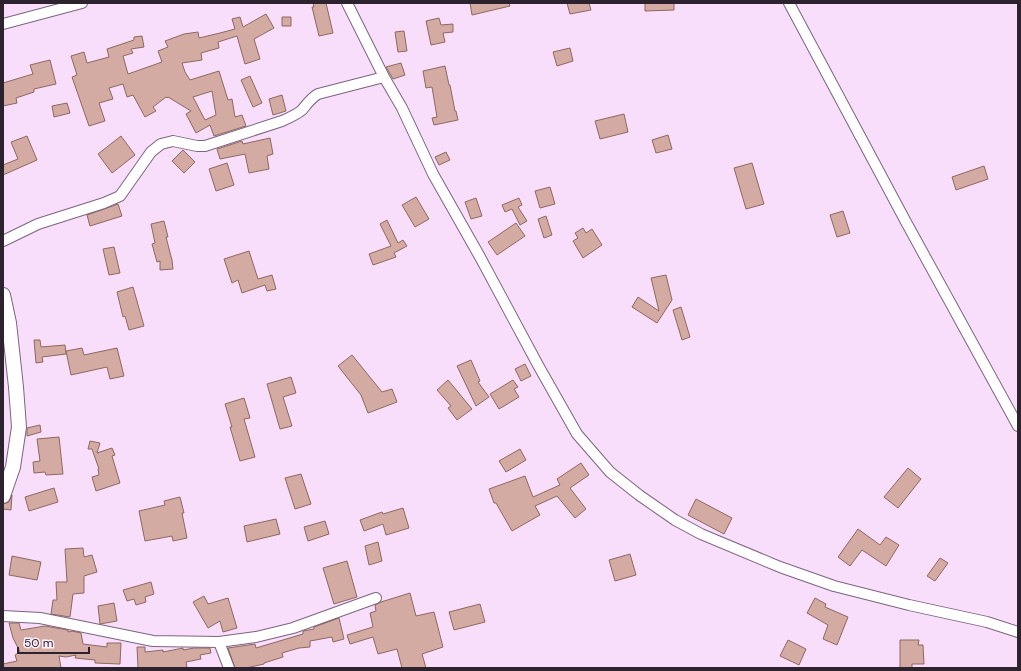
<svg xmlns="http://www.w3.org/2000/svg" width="1021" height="671" viewBox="0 0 1021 671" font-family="'DM Sans',sans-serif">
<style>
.building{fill:#d3aba2;stroke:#8d6860;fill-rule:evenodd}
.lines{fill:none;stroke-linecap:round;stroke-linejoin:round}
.street-casing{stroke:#7b647e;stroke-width:12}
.secondary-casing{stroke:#7b647e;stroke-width:16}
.street{stroke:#fff;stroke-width:10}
.secondary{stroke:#fff;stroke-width:14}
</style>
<rect width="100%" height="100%" fill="#f9defc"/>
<path class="building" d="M313,3H326L333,33L319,36L312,7H314Z
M470,3H509L510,6L472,15Z
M567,3H589L591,10L570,14Z
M645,3H674V10L645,11Z
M266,14L274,28L254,39L260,59L245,64L237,36L218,42L219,48L201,53L202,60L182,63L185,72L190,80L219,71L228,100L232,99L235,117L242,115L246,126L214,136L210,125L196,133L186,114L191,111L168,97L167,98L166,97L153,107L156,111L145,117L133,95L127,97L123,84L109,88L113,99L99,103L105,121L89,126L72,77L77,75L71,56L84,52L87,63L109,57L107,49L134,40V37L142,36L144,47L131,49L133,53L123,56L128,74L162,62L158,51L168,47L165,41L184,34L198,32L199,38L220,33L235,29L232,19L240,17L243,27ZM212,91L216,115L205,120L193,97Z
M282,17H291V26H282Z
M439,18L441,25L453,24V32L443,33L445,42L431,45L426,21Z
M404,31L407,51L398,52L395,32Z
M570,48L573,61L557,66L553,52Z
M50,60L56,84L34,89V92L16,98L17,103L3,106V83L33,74L30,65Z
M401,63L405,75L393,79L386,67Z
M445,66L449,85H450L455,111H456L458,120L434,125L432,118L437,117L432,87L426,88L423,71Z
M250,76L262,103L253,107L241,80Z
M282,95L286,111L273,115L269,99Z
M67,103L70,113L54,117L52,106Z
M624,114L628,132L600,139L595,121Z
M668,135L672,149L656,153L652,140Z
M27,136L37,160L3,175V165L18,159L11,142Z
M121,136L135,155L112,173L98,154Z
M270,138L273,154L267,156L269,169L249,173L245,154L220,159L217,149L242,141L243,144Z
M183,150L195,162L184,173L172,161Z
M446,152L450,160L439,165L435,157Z
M227,163L234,185L216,191L209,169Z
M752,163L764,204L746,209L734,168Z
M984,166L988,179L956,190L952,177Z
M550,187L555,204L540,208L535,191Z
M416,197L429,219L415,227L402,205Z
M476,198L482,216L471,219L465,202Z
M519,198L522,205L518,207L527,221L520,225L512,209L505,212L502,205Z
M118,204L122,216L90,226L87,215Z
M843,211L850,233L837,237L830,215Z
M546,216L552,235L544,238L538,219Z
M387,220L398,243L403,240L407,246L394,253L396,257L373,265L369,254L391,246L380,224Z
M164,221L168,237H166L172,260L173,269L160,270V261L157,262L152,244L155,243L151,224Z
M516,223L525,236L497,255L488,242Z
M583,228L586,233L592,229L602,245L583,258L573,241L578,238L575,233Z
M114,247L120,273L109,275L103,249Z
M249,251L258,279L272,275L276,289L267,291L265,285L242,293L238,280L232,283L224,259Z
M666,275L672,300L657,323L632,307L638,297L659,311L651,278Z
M133,287L144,326L129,330L125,316L123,317L117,292Z
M681,307L690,337L682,340L673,310Z
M34,340H40L41,347L65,345L66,354L42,357L43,362L36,363Z
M82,348L84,355L117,348L124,376L110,379L107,367L71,375L66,351Z
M352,355L382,392L392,389L397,402L368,413L361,395L338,366Z
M471,360L480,381L478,382L489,397L476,406L457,366Z
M525,364L531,376L521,381L515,369Z
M291,377L296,393L283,397L292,426L280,429L267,384Z
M448,380L472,409L457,420L448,408L451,406L437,390Z
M513,380L518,387L514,389L519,397L499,409L490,394Z
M244,398L250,418L244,419L255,457L240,461L230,427H232L225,404Z
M40,425L41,432L27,436V428Z
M59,437L63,474L46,475L45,472L34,473L33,462L40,461L37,439Z
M90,441L100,443L97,453L112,448L115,455L112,456L120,483L96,491L92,477L99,475L98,469H99L92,449H88Z
M520,449L526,460L506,472L499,461Z
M581,463L589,475L570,488L586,509L575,518L557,496L535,506L540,515L512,531L496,503H494L489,489L525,476L533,497L560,485L557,479Z
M908,468L921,479L898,508L884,497Z
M301,474L311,504L295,509L285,478Z
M54,488L58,502L29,511L25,497Z
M12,495L11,510L3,509V504L9,502Z
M180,497L184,513H182L187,538L173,541L172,536L145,541L139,511L165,505L164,501Z
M696,499L732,518L724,534L688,515Z
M403,508L409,528L386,535L383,524L364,531L360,520L382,512L383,514Z
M276,519L280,534L247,542L244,526Z
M325,521L329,534L308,541L304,527Z
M858,529L880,545L886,537L899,545L886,566L862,550L850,566L838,557Z
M378,542L382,561L369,565L365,546Z
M83,548L84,557L92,555L97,572L84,576V593L73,594L70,617L51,614L53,600H57L56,582H67L65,549Z
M630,554L636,575L615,581L609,560Z
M12,556L41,562L37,580L9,575Z
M940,558L948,563L935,581L927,576Z
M347,561L357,597L334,604L323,568Z
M151,582L154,594L145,597L146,602L136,605L134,599L127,601L123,590Z
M410,593L416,616L434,612L443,647L422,654L426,668H402L397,649L378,654L373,637L350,644L347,635L373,627L370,613L376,611L375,605L381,602Z
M204,596L208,604L228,598L237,628L223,632L220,621L208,628L193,602Z
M815,598L826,604L825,607L848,617L837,645L823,639L828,625L807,613Z
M114,603L117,621L100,624L98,606Z
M480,604L485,622L454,630L449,612Z
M339,618L344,639L333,642L332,637L310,641V647L299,648L282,653L283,657L264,663V664L246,668H235L228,648L255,644L256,648L303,634V631L314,629V627Z
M9,623H19L21,630L45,626L68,630V632L72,631L81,633L83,644L107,647V643H121L120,664L95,663V660L75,658L76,655L66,657L59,656L61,668H3V664L17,661L15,655L20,652L13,638Z
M788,640L806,649L799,665L780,656Z
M900,640H919L918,645H923L924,664H912V668H900Z
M137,647H145V652L163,650V652L183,648V650L194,648H210L211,653L200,655L201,659L186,662L187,668H138Z"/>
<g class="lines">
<defs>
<path id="street" d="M347,3L384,77L402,108L433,174L480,257L538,365L577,434L610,472L639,495L675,520L701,534L780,567L834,586L909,605L987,622L1018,632
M789,3L906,222L1018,426
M3,24L82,3
M3,241L38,224L104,203L120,196L151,152L161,144L173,141L197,146H205L282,121C289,118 296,115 302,110C307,104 311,98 318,94L384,77
M3,616L40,618L153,641L219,642L256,637L293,628L376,598
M219,642L229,668"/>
<path id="secondary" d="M3,295L9,323L16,387L19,427L13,467L3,496"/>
</defs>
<use href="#street" class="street-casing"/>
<use href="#secondary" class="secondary-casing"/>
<use href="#street" class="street"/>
<use href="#secondary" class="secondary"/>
</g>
<rect width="1021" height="671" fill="none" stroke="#2d232e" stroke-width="8"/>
<path d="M18 647v6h71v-6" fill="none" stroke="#2d232e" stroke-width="2"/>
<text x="24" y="647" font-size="12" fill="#2d232e" stroke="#fcf1fd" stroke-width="3" paint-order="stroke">50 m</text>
</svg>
